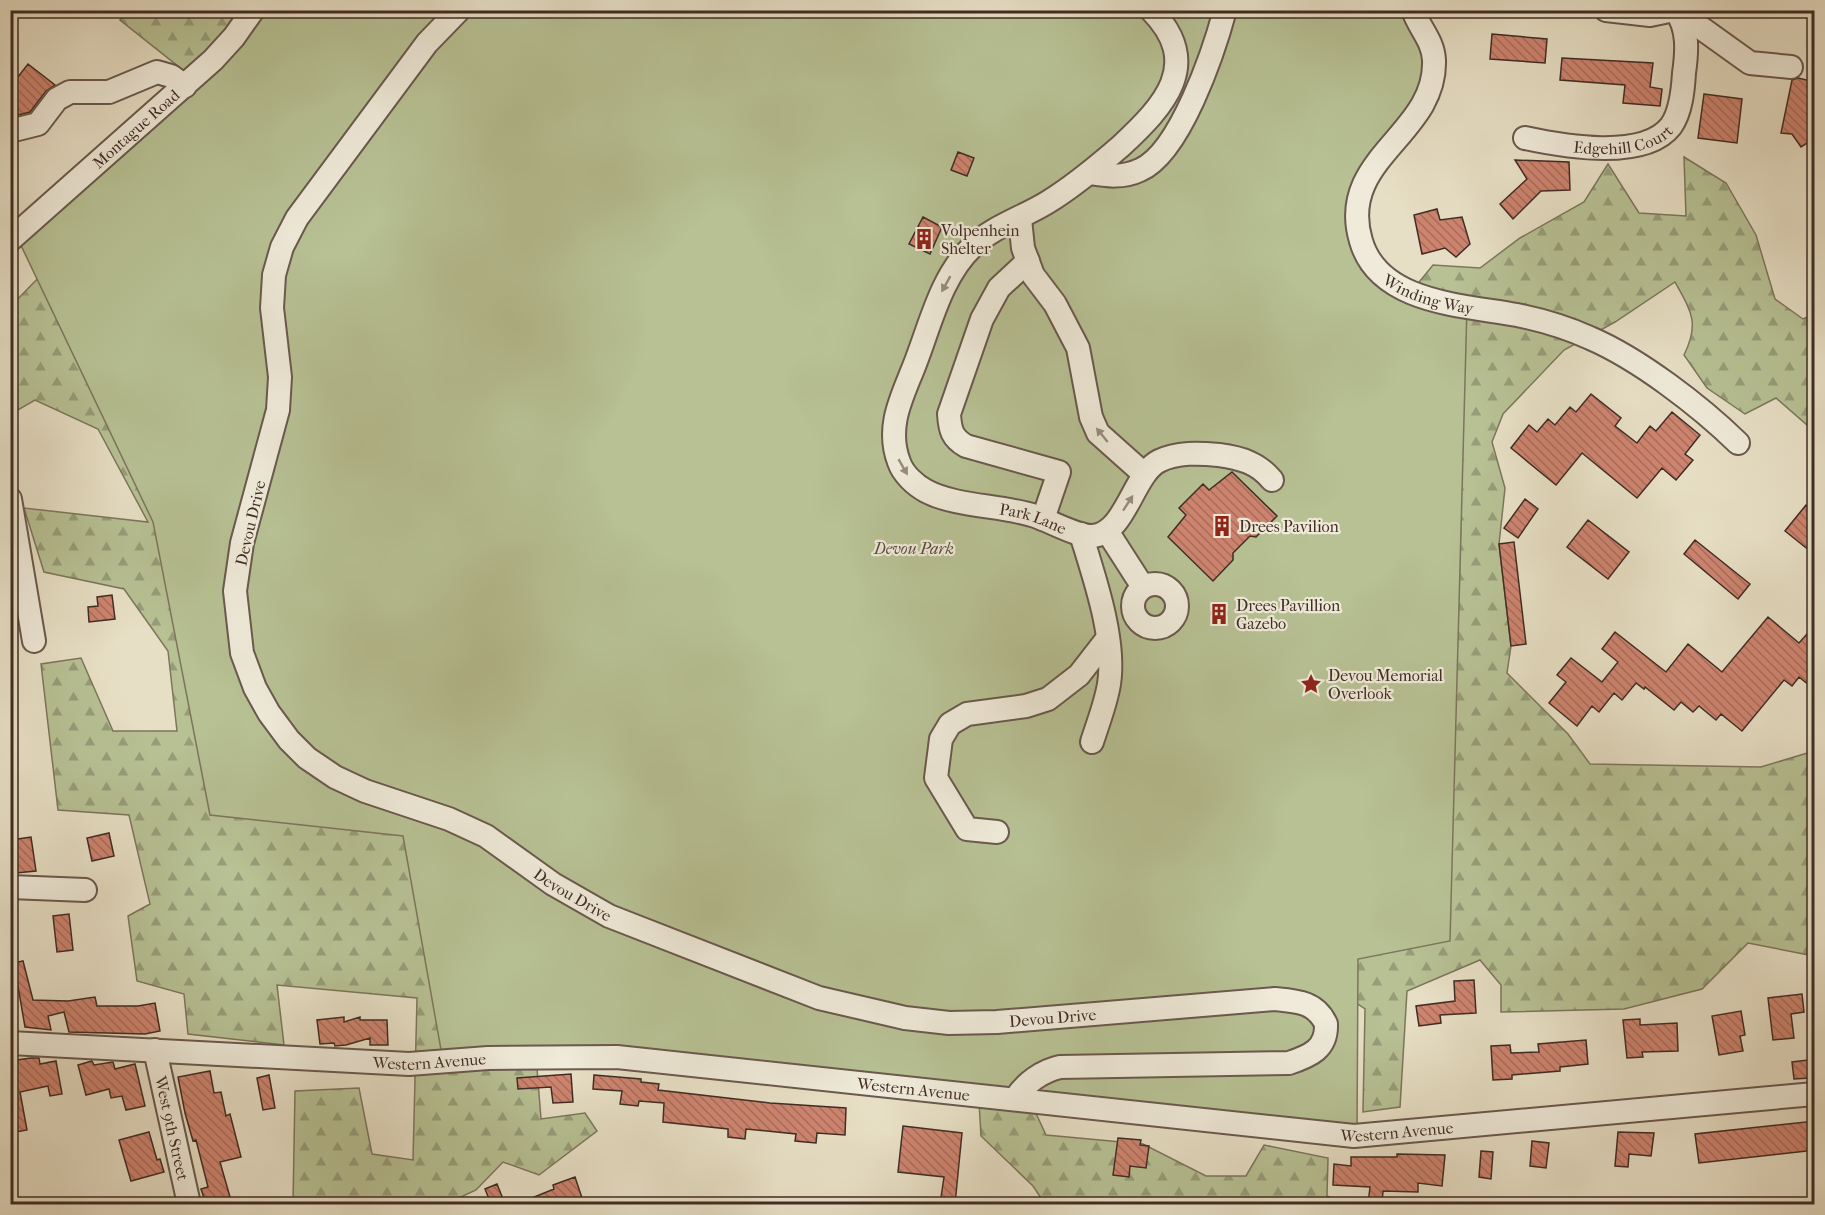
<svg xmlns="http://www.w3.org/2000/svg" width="1825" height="1215" viewBox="0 0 1825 1215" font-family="'IM FELL French Canon',serif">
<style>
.forest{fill:url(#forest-firs);stroke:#7c765c;stroke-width:1.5}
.park{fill:#b7c194;stroke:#7c765c;stroke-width:1.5}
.building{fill:url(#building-back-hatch);stroke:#402c25;stroke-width:1.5}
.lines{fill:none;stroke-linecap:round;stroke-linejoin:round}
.minor-casing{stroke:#6a594d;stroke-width:26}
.minor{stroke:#efead9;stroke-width:22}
.oneway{fill:#988b7f}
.labels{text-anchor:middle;stroke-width:4.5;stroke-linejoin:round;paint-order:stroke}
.street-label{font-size:16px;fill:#402c25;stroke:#efead9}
.poi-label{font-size:16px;fill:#402c25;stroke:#efead9;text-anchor:start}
.park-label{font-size:16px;font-style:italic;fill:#584a3b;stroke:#efead9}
</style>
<defs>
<pattern id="forest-firs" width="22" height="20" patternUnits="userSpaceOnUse" patternTransform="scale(1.5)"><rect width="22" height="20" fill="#b7c194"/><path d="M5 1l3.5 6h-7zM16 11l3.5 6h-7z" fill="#969d79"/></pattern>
<pattern id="building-back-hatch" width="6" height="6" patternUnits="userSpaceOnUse" patternTransform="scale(1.5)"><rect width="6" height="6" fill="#ce846f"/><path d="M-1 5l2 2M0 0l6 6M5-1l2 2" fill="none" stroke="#a96c5b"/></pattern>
</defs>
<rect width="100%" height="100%" fill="#e7dfc5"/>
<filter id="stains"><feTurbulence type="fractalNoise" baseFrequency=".00333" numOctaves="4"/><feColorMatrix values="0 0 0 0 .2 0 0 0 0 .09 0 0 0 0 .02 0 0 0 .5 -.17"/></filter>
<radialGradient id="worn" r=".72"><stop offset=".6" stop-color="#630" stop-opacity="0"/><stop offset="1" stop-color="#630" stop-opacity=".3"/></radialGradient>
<path class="forest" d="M126,11H1015L991,39L889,98L767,49L642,76L588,162L611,215L785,207L825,254L852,331L844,406L751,452L731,488L630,522L503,549L661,630L769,646L861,620L910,581L955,672L910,757L899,847L997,868L1117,815L1065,793L1004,803L1007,739L1084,759L1220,771L1266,738L1430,659L1458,628L1461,517L1387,480L1356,476L1288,437L1197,398L1132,422L1111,415L1104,354L1086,315L1099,286L1080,272L1065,287L1049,256L1052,231L1080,244L1116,235L1132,199L1176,186L1196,155L1248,11H1301L1396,22L1432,48C1434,64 1434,82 1426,97C1413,125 1388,145 1370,170C1351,199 1352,243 1376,269C1386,279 1399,285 1411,292L1433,265L1480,268L1520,238L1584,202L1608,164L1639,213L1686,216L1684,157L1726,183L1756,235L1775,299L1803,319L1814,314V431L1776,398L1745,414L1707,388L1684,355C1700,323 1691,311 1675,282L1615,322L1564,350L1503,414L1492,442L1505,488L1499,544L1511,646L1507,673L1568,734L1590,764L1761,767L1814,751V956L1748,943L1702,989L1624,1009L1501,1012V985L1480,960L1407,991L1400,1107L1363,1112L1365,1009L1329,985L1167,993L1028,1006L958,1007L981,1055L1027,1094L1046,1135L1143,1144L1206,1176H1246L1264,1145L1328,1158L1327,1196L1343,1204H1045L1033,1186L981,1136L978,1085L688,1047L535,1043L541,1119L585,1113L597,1131L539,1175L503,1162L476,1190L446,1204H293L295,1091L359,1088L372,1154L413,1160L417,998L277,985L284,1045L188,1034L184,994L137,981L128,916L150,904L129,815L58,810L41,664L81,658L113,731H177L168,651L124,589L44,572L24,508L148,522L98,429L35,400L11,414V306L42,274L135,291L247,121L120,20Z"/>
<path class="park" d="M253,11H1413L1434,62L1359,194L1372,264L1467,306L1450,941L1358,959L1357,1136L617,1057L443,1061L403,836L210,815L153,522L16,235Z"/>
<path class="building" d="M1492,34L1547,39L1545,63L1490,59Z
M1562,58L1653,63L1650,87L1662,89L1660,106L1623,103L1625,85L1560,80Z
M28,64L55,85L46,91L30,112L10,117V87Z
M1798,78L1815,82V138L1801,147L1792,134L1781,133L1792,80Z
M1704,94L1742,99L1737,143L1698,138Z
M958,152L974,158L967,176L951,170Z
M1515,160L1569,162L1570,190L1541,191L1513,219L1500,204L1527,179Z
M1437,209L1440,220L1462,217L1470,244L1456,257L1445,248L1422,254L1414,215Z
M923,217L942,227L930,254L909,244Z
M1591,394L1621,418L1615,426L1637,443L1650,426L1656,431L1672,412L1700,435L1685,454L1693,460L1676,480L1662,468L1637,498L1582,453L1556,485L1511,448L1529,425L1537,432L1548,419L1555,425L1570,407L1576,412Z
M1232,472L1277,516L1256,537L1250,536L1233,553V560L1213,581L1168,537L1186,515L1179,508L1203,484L1209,490Z
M1525,499L1538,509L1518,538L1504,528Z
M1806,505L1815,512V555L1785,531Z
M1588,520L1629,552L1608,579L1567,547Z
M1695,540L1750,584L1738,599L1684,554Z
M1514,542L1526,644L1511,646L1499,544Z
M112,595L115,619L89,622L88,607L98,606L97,597Z
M1211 614a8 8 0 1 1 16 0a8 8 0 1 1-16 0Z
M1768,617L1799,643L1815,625V690L1799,677L1792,686L1784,680L1742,731L1721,714L1716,720L1699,706L1693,712L1681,702L1674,710L1645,687L1644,689L1636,683L1622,700L1614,693L1599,712L1592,706L1577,726L1549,703L1566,682L1557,675L1571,658L1602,682L1618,662L1602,649L1615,632L1666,672L1688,644L1722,672Z
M109,833L114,856L92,861L87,838Z
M31,837L36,871L16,873L11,840Z
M69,914L73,950L57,952L53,916Z
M23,961L33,1000L68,1001L95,997L97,1006H138L155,1003L160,1031L145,1034L69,1032L64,1012L48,1016L51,1030L25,1027L14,963Z
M1474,980L1476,1013L1440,1015L1441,1023L1419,1026L1416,1006L1455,1001L1454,981Z
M1802,994L1804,1012L1791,1014L1794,1038L1773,1040L1768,998Z
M1741,1011L1745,1035L1740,1036L1743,1051L1719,1055L1712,1016Z
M344,1017V1022L360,1017V1020H387L388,1045H370V1038L346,1045L335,1046L334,1043L320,1044L317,1020Z
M1640,1019V1025L1677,1023L1678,1051L1642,1052L1643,1057L1627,1058L1623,1020Z
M1586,1040L1588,1064L1560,1067V1071L1512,1075V1079L1493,1080L1491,1046L1510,1045L1511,1053L1539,1052L1538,1044Z
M31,1058H39L40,1064L56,1061L62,1094L50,1096L48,1086L20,1092L27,1130L10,1133V1061Z
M1808,1060L1810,1078L1794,1079L1792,1062Z
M92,1061L94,1065L113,1062L115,1069L135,1064L145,1106L126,1110L122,1096L111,1098L109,1089L86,1095L78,1065Z
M210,1071L214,1093L221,1092L226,1116L230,1114L241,1157L220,1162L232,1204H206L201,1189L208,1187L196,1140L193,1141L185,1113L178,1077Z
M571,1074L573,1102L553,1103L551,1087L518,1089L517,1078Z
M269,1075L275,1108L263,1110L257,1078Z
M594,1075L641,1079V1082L659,1084L658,1090L770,1103L846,1108L845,1135L817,1133L816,1143L795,1141L796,1134L746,1129L745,1139L728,1137V1129L663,1122L664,1103L639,1101L638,1106L620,1104L622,1091L593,1089Z
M1815,1121V1150L1699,1163L1695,1134Z
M903,1126L962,1133L955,1204H940L944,1177L898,1172Z
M149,1132L157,1160L160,1159L164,1172L131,1181L119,1140Z
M1618,1132L1654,1133L1651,1156L1629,1154L1628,1167L1615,1166Z
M1118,1138L1141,1140L1140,1145L1149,1146L1146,1168L1130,1166L1129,1177L1113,1175Z
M1532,1141L1549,1143L1546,1168L1530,1166Z
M1481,1151L1493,1152L1491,1179L1479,1177Z
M1397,1154L1445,1155L1442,1186L1418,1183V1192L1383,1191L1382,1204H1368L1370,1187L1333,1185L1334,1164L1351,1166V1157H1397Z
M575,1177L584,1204H517L554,1189L553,1185Z
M497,1184L505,1204H491L485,1189Z"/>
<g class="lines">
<defs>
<g id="minor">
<path id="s1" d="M459,10L427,43L297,218L282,247L274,275L272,308L280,377L278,410L242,543L235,591L242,653L255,688L269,713L289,740L307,758L335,777L365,791L449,819L486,836L553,884L609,916L819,998L905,1018L949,1023L997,1022L1275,999C1297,1001 1316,1002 1326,1024C1327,1049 1310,1056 1289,1063L1060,1067C1042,1071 1025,1083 1015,1099"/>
<path id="s2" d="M1151,10C1204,64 1164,106 1121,146C1098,166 1074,186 1048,202C1024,217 994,226 973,246C940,277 930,327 913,369C901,399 886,428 899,462C903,474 915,485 926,491C956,507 1002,505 1035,516C1050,521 1078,537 1093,536C1126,533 1133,474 1159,461C1177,452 1199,453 1219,455C1241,458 1258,463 1272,480"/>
<path id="s3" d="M1413,10C1419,28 1433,40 1434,60C1437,135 1336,158 1361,241C1379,304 1465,305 1517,315C1542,320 1566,327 1590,338C1639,359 1700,406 1738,443"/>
<path d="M1606,10L1650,15L1674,10"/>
<path d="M1676,10L1750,63L1791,67"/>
<path d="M10,131L38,124L57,99L70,92H109L157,72L171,76L185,86"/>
<path id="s4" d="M1525,138C1562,146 1644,161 1671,126C1681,112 1683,90 1684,73C1687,52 1689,28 1675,10"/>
<path d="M1090,173C1107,176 1123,178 1140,170C1180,153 1214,51 1225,10"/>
<path d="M1020,219L1023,248L1033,275L1055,304L1078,348L1091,417L1098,433L1144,474"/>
<path id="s5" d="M10,240L213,60L234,37L253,10"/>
<path d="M1028,261L999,288L982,319L949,414C950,430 952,438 966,446L1059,472L1043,519"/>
<path d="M10,499L34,641"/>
<path d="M1107,531L1143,587"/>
<path d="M1081,534C1094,577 1116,639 1109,684C1106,703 1098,723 1092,742"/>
<circle cx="1155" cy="606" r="22"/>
<path d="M997,832L967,829L936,778L941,739L950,724L967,714L1026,706L1048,699L1079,675L1107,639"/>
<path d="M10,887L85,890"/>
<path id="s6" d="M10,1043L409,1064L488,1058L617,1057L1354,1136L1814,1094"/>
<path id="s7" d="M155,1050L189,1204"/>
</g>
</defs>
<use href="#minor" class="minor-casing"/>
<use href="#minor" class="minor"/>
</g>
<defs><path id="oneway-solid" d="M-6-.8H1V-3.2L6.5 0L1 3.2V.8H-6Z" transform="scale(1.5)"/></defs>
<g class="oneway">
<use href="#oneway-solid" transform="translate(946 284) rotate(119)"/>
<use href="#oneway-solid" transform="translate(1102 435) rotate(-129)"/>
<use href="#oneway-solid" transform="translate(903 467) rotate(60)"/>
<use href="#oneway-solid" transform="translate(1128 503) rotate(-57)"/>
</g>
<defs>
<symbol id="building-bare" viewBox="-9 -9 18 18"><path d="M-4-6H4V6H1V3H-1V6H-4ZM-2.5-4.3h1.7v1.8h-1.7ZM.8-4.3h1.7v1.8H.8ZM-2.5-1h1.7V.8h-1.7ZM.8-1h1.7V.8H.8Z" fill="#8f2418" stroke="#efead9" stroke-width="2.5" paint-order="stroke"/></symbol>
<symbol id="sight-bare" viewBox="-9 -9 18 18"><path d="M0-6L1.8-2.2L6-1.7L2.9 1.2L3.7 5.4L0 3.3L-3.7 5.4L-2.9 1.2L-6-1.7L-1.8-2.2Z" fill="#8f2418" stroke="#efead9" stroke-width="2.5" paint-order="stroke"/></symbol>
</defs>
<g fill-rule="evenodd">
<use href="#building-bare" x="909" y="224" width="30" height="30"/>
<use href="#building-bare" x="1207" y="511" width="30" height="30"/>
<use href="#building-bare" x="1204" y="599" width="30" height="30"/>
<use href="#sight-bare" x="1296" y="669" width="30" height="30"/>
</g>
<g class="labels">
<g class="street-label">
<text dy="6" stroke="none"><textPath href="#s5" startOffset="168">Montague Road</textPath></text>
<text dy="6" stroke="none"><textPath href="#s4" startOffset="100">Edgehill Court</textPath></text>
<text dy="6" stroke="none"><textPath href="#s3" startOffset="350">Winding Way</textPath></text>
<text dy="6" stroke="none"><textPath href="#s2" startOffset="728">Park Lane</textPath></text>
<text transform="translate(250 523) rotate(-77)" y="6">Devou Drive</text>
<text dy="6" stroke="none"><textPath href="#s1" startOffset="1136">Devou Drive</textPath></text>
<text dy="6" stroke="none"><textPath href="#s1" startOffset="1640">Devou Drive</textPath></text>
<text dy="6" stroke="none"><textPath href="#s6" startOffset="420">Western Avenue</textPath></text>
<text dy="6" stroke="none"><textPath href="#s6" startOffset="906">Western Avenue</textPath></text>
<text dy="6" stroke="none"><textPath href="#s7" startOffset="80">West 9th Street</textPath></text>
<text dy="6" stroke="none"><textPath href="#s6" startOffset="1392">Western Avenue</textPath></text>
</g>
<g class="poi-label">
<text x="941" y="236">Volpenhein<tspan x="941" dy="18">Shelter</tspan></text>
<text x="1239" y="532">Drees Pavilion</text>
<text x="1236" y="611">Drees Pavillion<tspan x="1236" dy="18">Gazebo</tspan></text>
<text x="1328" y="681">Devou Memorial<tspan x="1328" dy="18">Overlook</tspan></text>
</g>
<g class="park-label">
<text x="914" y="554">Devou Park</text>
</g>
</g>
<rect width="1825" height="1215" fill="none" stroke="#e7dfc5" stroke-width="36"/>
<rect x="12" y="12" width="1801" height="1191" fill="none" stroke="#402c25" stroke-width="3"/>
<rect x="18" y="18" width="1789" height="1179" fill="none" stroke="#402c25" stroke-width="1.5"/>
<rect width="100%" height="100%" filter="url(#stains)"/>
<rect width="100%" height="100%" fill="url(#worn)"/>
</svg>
